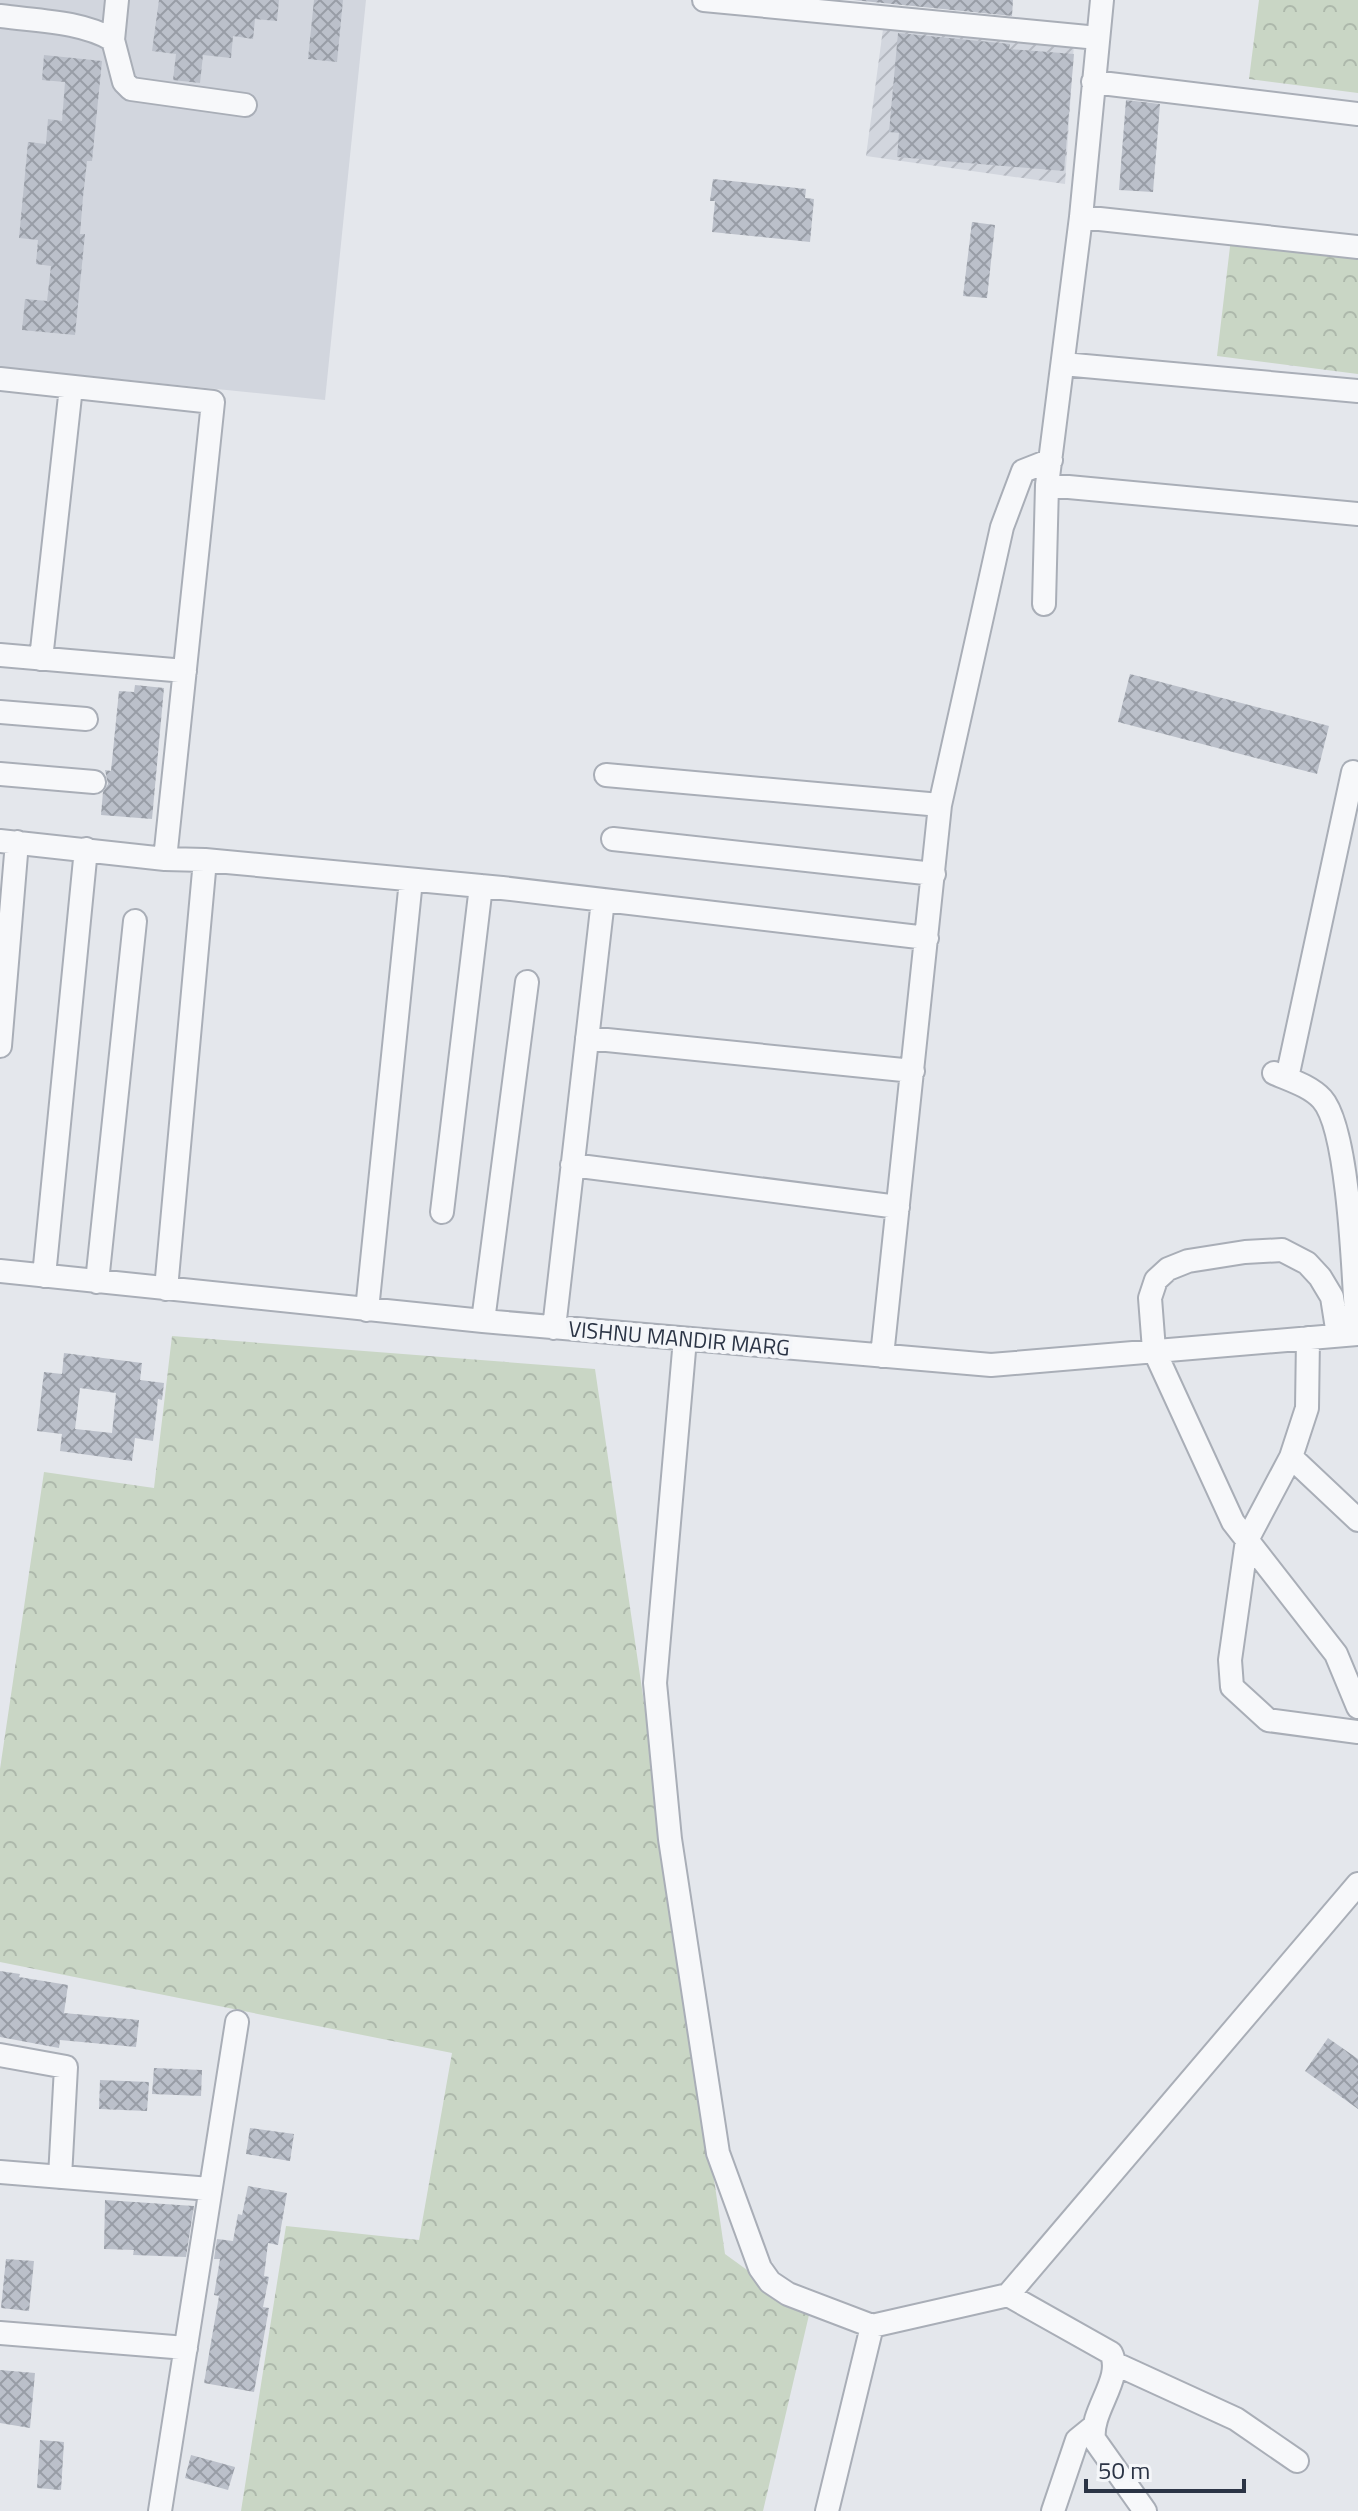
<svg xmlns="http://www.w3.org/2000/svg" width="1358" height="2511" viewBox="0 0 1358 2511" font-family="'Titillium Web',sans-serif">
<style>
.built{fill:#d2d6de}
.industrial{fill:url(#industrial-furrows)}
.park{fill:url(#park-crowns)}
.building{fill:url(#building-cross-hatch);fill-rule:evenodd}
.lines{fill:none;stroke-linecap:round;stroke-linejoin:round}
.minor-casing{stroke:#a9aeb7;stroke-width:26}
.minor{stroke:#f7f8fa;stroke-width:22}
.labels{text-anchor:middle;stroke-width:8;stroke-linejoin:round;paint-order:stroke}
.street-label{font-size:22px;fill:#2b3445;stroke:#f4f6f9}
</style>
<defs>
<pattern id="industrial-furrows" width="10" height="10" patternUnits="userSpaceOnUse" patternTransform="scale(2)"><rect width="10" height="10" fill="#d2d6de"/><path d="M-1 1l2-2M0 10L10 0M9 11l2-2" fill="none" stroke="#b4b8c0"/></pattern>
<pattern id="park-crowns" width="20" height="18" patternUnits="userSpaceOnUse" patternTransform="scale(2)"><rect width="20" height="18" fill="#c9d6c5"/><path d="M2 6a3 3 0 1 1 6 0M12 15a3 3 0 1 1 6 0" fill="none" stroke="#adb8ab"/></pattern>
<pattern id="building-cross-hatch" width="8" height="8" patternUnits="userSpaceOnUse" patternTransform="scale(2)"><rect width="8" height="8" fill="#bbc0ca"/><path d="M0 0l8 8M0 8l8-8" fill="none" stroke="#989da6"/></pattern>
</defs>
<rect width="100%" height="100%" fill="#e4e7ec"/>
<path class="built" d="M0,0H366L325,400L0,367Z"/>
<path class="industrial" d="M883,29L1074,43L1065,184L866,156Z"/>
<path class="park" d="M1259,0H1358V93L1249,79Z
M1232,230L1358,246V374L1217,356Z
M172,1336L595,1369L725,2254L809,2315L763,2511H241L286,2226L419,2240L452,2053L0,1962V1769L44,1472L154,1488Z"/>
<path class="building" d="M159,0H279L277,21L255,19L253,39L233,36L231,58L203,55L200,83L173,80L176,54L152,51Z
M314,0H343L337,62L308,59Z
M853,0H1013L1012,16Z
M898,33L1010,44L1009,49L1074,54L1064,171L897,157L899,133L889,132Z
M44,55L102,61L92,161H87L83,197L80,234H85L75,335L22,330L25,299L47,301L51,266L36,264L38,240L19,238L28,142L46,144L48,119L62,121L65,82L42,80Z
M1126,100L1160,104L1153,192L1119,190Z
M713,179L806,189L805,198L814,199L810,242L712,232L715,201H710Z
M972,222L995,225L987,298L963,296Z
M1130,674L1329,726L1317,774L1118,722Z
M135,685L164,688L152,819L101,815L103,792L108,784L105,770L111,771L119,691L134,692Z
M64,1353L142,1363L140,1380L164,1383L162,1400L158,1399L153,1441L135,1438L132,1461L60,1451L62,1434L37,1431L44,1372L62,1374ZM80,1388L116,1393L112,1433L75,1429Z
M0,1971L20,1974L19,1977L68,1985L64,2013L139,2020L136,2047L60,2040L59,2048L0,2037Z
M1328,2038L1358,2059V2109L1305,2071Z
M154,2068L202,2070L201,2096L152,2094Z
M100,2080L149,2082L147,2111L99,2109Z
M250,2128L294,2134L290,2161L246,2154Z
M248,2186L287,2193L278,2245L268,2243L264,2276L269,2277L263,2307L269,2308L254,2392L204,2383L219,2296L214,2295L220,2259H214L217,2239L233,2241L238,2214L242,2215Z
M105,2200L194,2206L186,2257L133,2255L134,2250L104,2249Z
M6,2259L34,2261L29,2311L1,2308Z
M0,2370L35,2373L30,2428L0,2423Z
M40,2440L64,2442L61,2490L37,2488Z
M191,2455L235,2467L228,2490L185,2478Z"/>
<g class="lines">
<defs>
<path id="minor" d="M704,0L1098,38
M0,16C36,21 81,21 113,40L124,82L131,89L245,105
M113,40L117,0
M1093,82L1358,114
M1081,217L1358,247
M1063,364L1358,391
M0,379L213,402L165,859
M1047,485L1358,514
M1044,604L1047,485L1081,217L1102,0
M0,655L185,671
M41,659L71,387
M0,712L86,719
M0,774L94,782
M606,775L940,805
M613,839L934,874
M0,841L165,859L205,860L502,888L927,938
M587,1038L913,1071
M0,1046L17,842
M1274,1073C1290,1080 1310,1086 1322,1099C1350,1130 1354,1287 1357,1334
M1287,1078L1353,772
M572,1165L898,1207
M442,1212L481,886
M0,1271L483,1321L991,1365L1358,1334
M44,1276L86,849
M97,1282L135,921
M166,1289L205,860
M367,1310L411,880
M483,1321L527,982
M554,1328L603,900
M1338,1335L1332,1297L1320,1277L1307,1263L1282,1250L1245,1252L1188,1261L1168,1269L1156,1280L1150,1298L1154,1350L1233,1522L1336,1654L1358,1707
M1308,1338L1307,1408L1291,1457L1247,1540L1230,1660L1232,1687L1268,1720L1358,1732
M685,1339L655,1683L670,1839L718,2153L760,2268L770,2282L788,2294L872,2326L1008,2295L1111,2353C1124,2378 1090,2411 1094,2439L1145,2511
M882,1356L940,805L1002,527L1023,471L1051,460
M1291,1457L1358,1520
M0,2055L66,2067L60,2177
M0,2172L210,2189
M1008,2295L1358,1884
M0,2333L186,2348
M1116,2364L1236,2419L1297,2461
M160,2511L237,2022
M827,2511L872,2326
M1053,2511L1077,2440L1093,2427"/>
</defs>
<use href="#minor" class="minor-casing"/>
<use href="#minor" class="minor"/>
</g>
<g class="labels">
<g class="street-label">
<text transform="translate(679 1338) rotate(5)" y="8">VISHNU MANDIR MARG</text>
</g>
</g>
<path d="M1086 2479v12h158v-12" fill="none" stroke="#2b3445" stroke-width="4"/>
<text x="1098" y="2479" font-size="24" fill="#2b3445" stroke="#f4f6f9" stroke-width="6" paint-order="stroke">50 m</text>
</svg>
